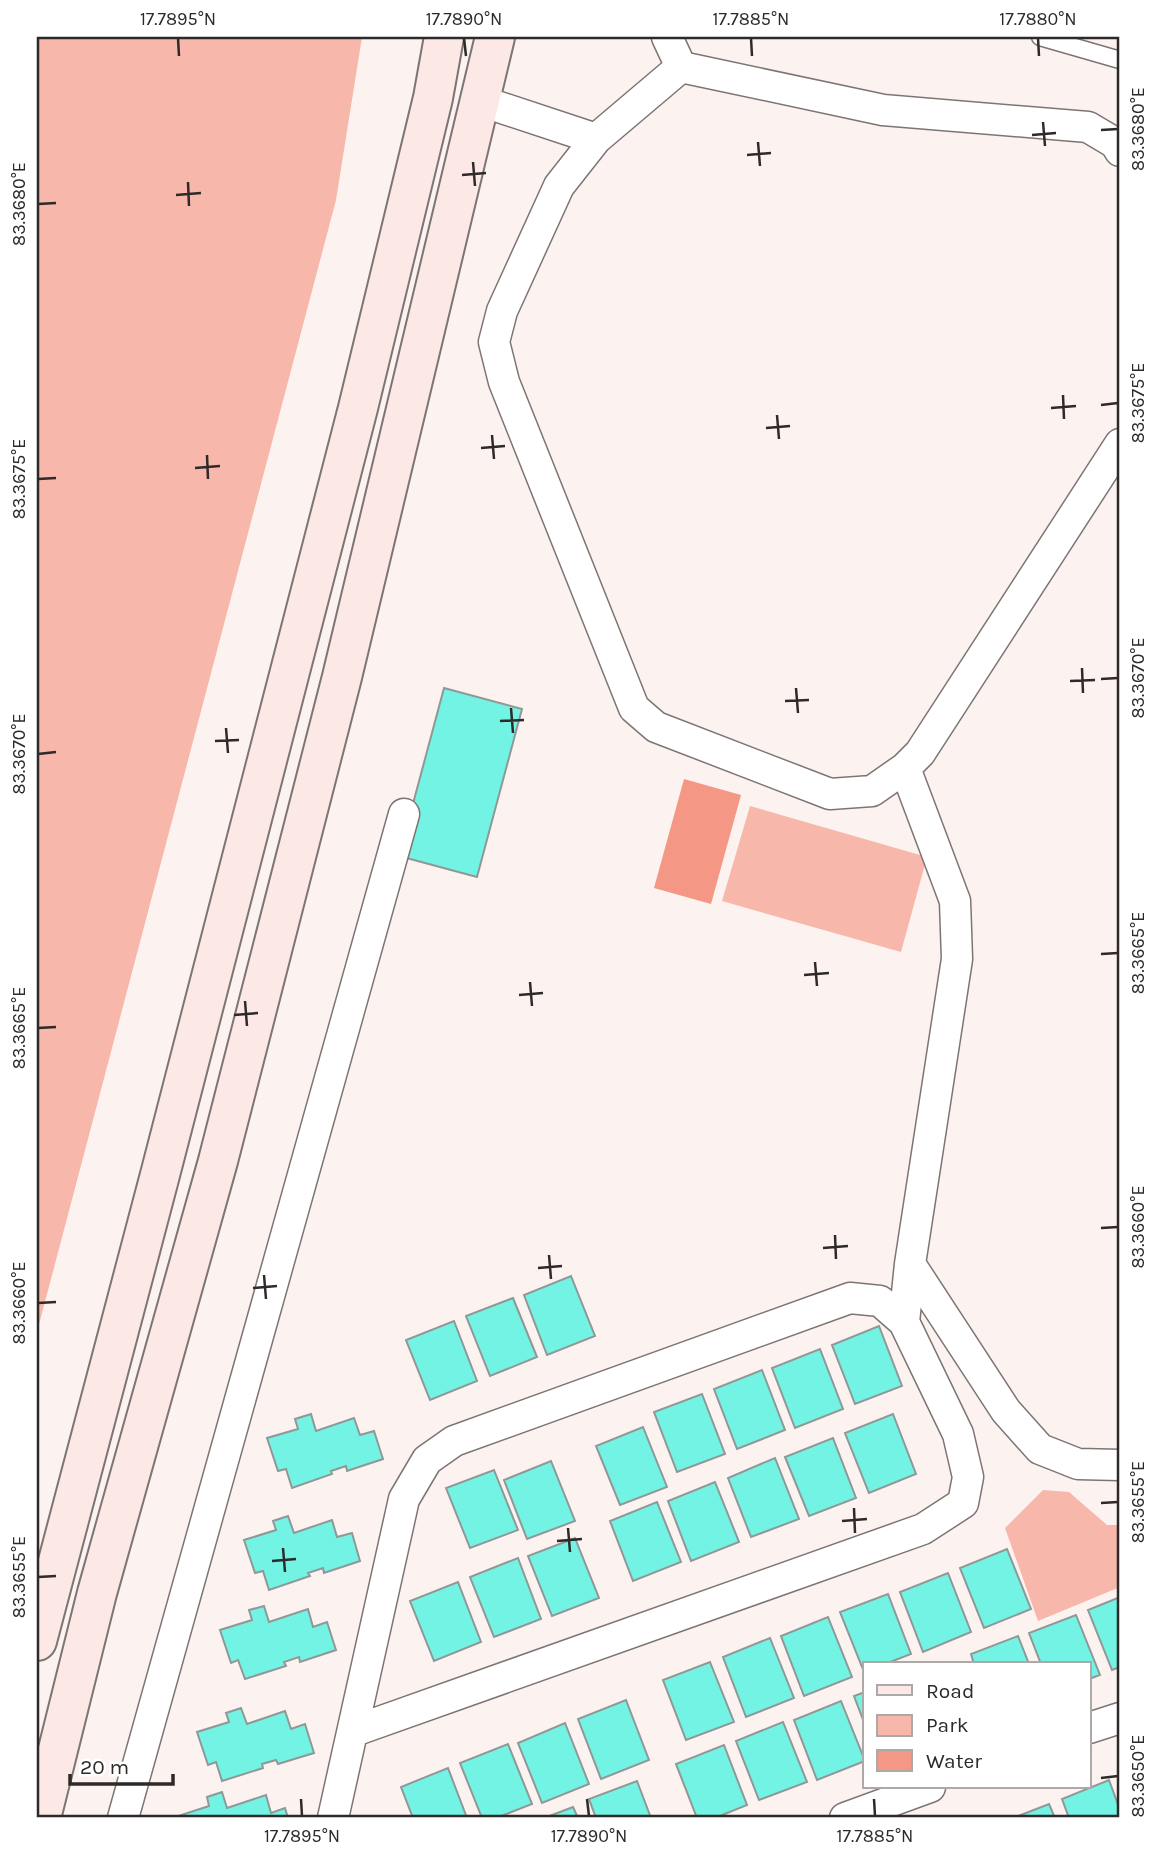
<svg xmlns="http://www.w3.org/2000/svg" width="1157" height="1855" viewBox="0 0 1157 1855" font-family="Karla,sans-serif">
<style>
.green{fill:#f7b7aa}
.water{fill:#f59785}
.building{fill:#73f3e3;stroke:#909897;stroke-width:2}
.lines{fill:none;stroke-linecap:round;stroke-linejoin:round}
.lane-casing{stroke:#7d7574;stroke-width:19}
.street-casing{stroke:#7d7574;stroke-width:33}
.secondary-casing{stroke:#7d7574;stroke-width:42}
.lane{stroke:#fff;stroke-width:16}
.street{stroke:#fff;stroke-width:30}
.secondary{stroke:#fce8e5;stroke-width:38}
.ticks{fill:none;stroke:#2d2a29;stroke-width:2.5}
.neatline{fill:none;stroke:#2d2a29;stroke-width:2.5}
.ticks-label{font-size:18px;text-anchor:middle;fill:#2d2a29}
</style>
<rect width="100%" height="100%" fill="#fcf3f1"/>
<path class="green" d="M37,37H362L336,200L37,1332Z
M750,806L927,857L901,952L722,901Z
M1043,1490L1069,1492L1107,1525H1120V1587L1038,1621L1005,1528Z"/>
<path class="water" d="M684,779L741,795L711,904L654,888Z"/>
<path class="building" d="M444,688L522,709L477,877L399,856Z
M571,1276L595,1336L547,1355L524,1295Z
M513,1298L537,1357L490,1376L466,1316Z
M454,1321L477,1381L430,1400L406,1340Z
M879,1326L902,1386L855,1404L832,1345Z
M820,1349L843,1409L795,1428L772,1368Z
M762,1370L785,1430L737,1449L714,1389Z
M702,1394L725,1454L677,1472L654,1412Z
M311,1414L316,1431L354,1418L360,1435L374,1431L383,1459L347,1471L346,1466L331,1471L332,1474L292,1488L286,1469L278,1471L267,1438L298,1429L295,1419Z
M893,1414L916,1474L869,1493L845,1433Z
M643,1427L667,1487L620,1505L596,1446Z
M833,1438L856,1498L809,1516L785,1457Z
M775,1458L799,1519L751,1537L728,1478Z
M551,1461L575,1521L527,1539L504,1480Z
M494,1470L518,1530L470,1548L446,1488Z
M715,1482L739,1542L691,1561L668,1501Z
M657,1502L681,1562L633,1581L610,1521Z
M288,1516L294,1533L332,1520L337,1537L352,1533L360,1561L324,1573L323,1568L308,1573L310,1576L269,1590L263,1571L255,1573L244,1540L276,1530L273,1521Z
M575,1538L599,1598L552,1616L528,1556Z
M1007,1549L1031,1609L984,1628L960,1568Z
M518,1558L541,1619L494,1637L470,1577Z
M948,1573L971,1632L923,1652L900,1592Z
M458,1582L481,1642L434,1661L410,1601Z
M888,1594L911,1654L885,1664H865L864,1672L840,1612Z
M1120,1597V1667L1112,1670L1088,1610Z
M264,1606L269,1622L308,1609L313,1627L327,1622L336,1650L300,1662L299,1657L284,1662L286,1666L245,1679L238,1660L231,1663L220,1630L252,1620L249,1610Z
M1076,1615L1100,1675L1089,1679V1664H1041L1029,1633Z
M828,1617L852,1677L804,1696L781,1636Z
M1018,1636L1029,1664H974L971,1654Z
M770,1638L794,1698L746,1717L723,1657Z
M710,1662L734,1722L686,1740L663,1680Z
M865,1692V1725L854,1696Z
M626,1700L649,1760L601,1779L578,1719Z
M841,1701L865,1761L817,1780L794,1720Z
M241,1708L247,1724L285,1711L291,1729L305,1724L314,1753L278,1764L276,1760L262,1764L263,1768L222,1781L216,1762L208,1765L197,1732L229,1722L226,1713Z
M783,1722L807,1782L759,1800L736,1741Z
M565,1723L589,1784L542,1803L518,1743Z
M508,1744L532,1804L496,1818H482L460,1763Z
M724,1745L747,1805L715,1818H697L676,1764Z
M448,1768L467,1818H413L401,1787Z
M1109,1780L1120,1810V1818H1069L1062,1799Z
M637,1781L651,1818H596L589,1799Z
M222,1792L227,1808L266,1795L271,1813L285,1808L288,1818H179L178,1816L209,1806L207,1797Z
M1049,1804L1055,1818H1013Z
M573,1807L578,1818H544Z"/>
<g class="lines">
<defs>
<path id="lane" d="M1040,37L1120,60"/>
<path id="street" d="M667,37L681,67
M681,67L596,139L559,186L502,311L494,342L504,382L634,708L656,727L830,794L872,791L905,768L920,753L1120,444
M681,67L883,110L1088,127L1115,143L1120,151
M481,101L596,139
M910,1264L1006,1411L1040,1449L1078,1464L1120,1465
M904,1322L910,1264L957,959L955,901L905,768
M1089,1728L1120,1718
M123,1818L404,814
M333,1818L404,1499L427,1460L454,1441L850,1298L880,1301L904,1322L958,1434L968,1477L963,1503L923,1529L354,1731
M845,1818L930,1787"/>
<path id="secondary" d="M37,1641L161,1171L358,408L433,98L444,37
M41,1818L97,1593L218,1161L342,677L495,37"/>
</defs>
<use href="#lane" class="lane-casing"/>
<use href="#street" class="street-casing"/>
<use href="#secondary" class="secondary-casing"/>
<use href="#lane" class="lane"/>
<use href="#street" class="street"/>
<use href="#secondary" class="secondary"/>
</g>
<path class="ticks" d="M178,38L179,56M464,38L466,56M751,38L752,56M1038,38L1039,56M1043,122L1045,146M1101,130L1118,129M1032,135L1056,133M758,142L760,166M747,155L771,153M473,162L475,186M462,175L486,173M188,182L189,206M176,195L201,193M38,204L56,203M1063,395L1064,419M1101,405L1118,403M1051,408L1076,406M777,415L779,439M766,428L790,426M492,435L494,459M481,448L505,446M207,455L208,479M195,468L220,466M38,479L56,478M1082,668L1083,693M1101,679L1118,678M1070,681L1095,680M796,688L798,713M785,701L809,700M511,708L513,733M500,721L524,720M226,728L228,753M215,741L239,740M38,754L56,752M1101,954L1118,953M815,962L817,986M804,975L829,973M530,982L532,1006M519,995L543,993M245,1001L247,1026M234,1015L258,1013M38,1028L56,1027M1101,1228L1118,1227M835,1235L836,1259M823,1248L848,1246M549,1255L551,1279M538,1268L562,1266M264,1275L266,1299M253,1288L277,1286M38,1303L56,1302M1101,1503L1118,1502M854,1508L855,1533M842,1521L867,1519M568,1528L570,1552M557,1541L582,1539M283,1548L285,1572M272,1561L296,1559M38,1577L56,1576M1101,1778L1118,1776M301,1799L302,1816M587,1799L589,1816M874,1799L875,1816"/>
<rect width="1157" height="1855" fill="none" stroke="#ffffff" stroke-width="77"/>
<rect x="863" y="1662" width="228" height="126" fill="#ffffff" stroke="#abaaa9" stroke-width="2"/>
<rect x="877" y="1685" width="35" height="10" fill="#fce8e5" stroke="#abaaa9" stroke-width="2"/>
<text x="926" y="1698" font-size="21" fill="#2d2a29">Road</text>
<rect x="877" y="1715" width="35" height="21" fill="#f7b7aa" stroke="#abaaa9" stroke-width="2"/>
<text x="926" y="1732" font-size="21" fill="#2d2a29">Park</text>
<rect x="877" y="1750" width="35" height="21" fill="#f59785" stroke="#abaaa9" stroke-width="2"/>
<text x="926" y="1768" font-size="21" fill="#2d2a29">Water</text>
<path d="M70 1774v10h103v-10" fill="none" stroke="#2d2a29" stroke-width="3.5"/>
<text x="80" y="1774" font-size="21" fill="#2d2a29" stroke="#ffffff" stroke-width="5" paint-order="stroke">20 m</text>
<rect x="38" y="38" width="1080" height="1778" class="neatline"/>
<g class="ticks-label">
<text x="178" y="25">17.7895°N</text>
<text x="464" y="25">17.7890°N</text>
<text x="751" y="25">17.7885°N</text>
<text x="1038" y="25">17.7880°N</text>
<text transform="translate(1138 129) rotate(-90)" y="6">83.3680°E</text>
<text transform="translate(19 204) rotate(-90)" y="6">83.3680°E</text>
<text transform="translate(1138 403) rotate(-90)" y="6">83.3675°E</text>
<text transform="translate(19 479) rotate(-90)" y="6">83.3675°E</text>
<text transform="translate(1138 678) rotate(-90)" y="6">83.3670°E</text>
<text transform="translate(19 754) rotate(-90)" y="6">83.3670°E</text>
<text transform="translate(1138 953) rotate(-90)" y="6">83.3665°E</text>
<text transform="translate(19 1028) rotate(-90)" y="6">83.3665°E</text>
<text transform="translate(1138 1227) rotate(-90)" y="6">83.3660°E</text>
<text transform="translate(19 1303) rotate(-90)" y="6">83.3660°E</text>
<text transform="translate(1138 1502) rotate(-90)" y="6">83.3655°E</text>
<text transform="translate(19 1577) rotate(-90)" y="6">83.3655°E</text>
<text transform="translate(1138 1776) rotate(-90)" y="6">83.3650°E</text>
<text x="302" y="1842">17.7895°N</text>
<text x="589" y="1842">17.7890°N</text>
<text x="875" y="1842">17.7885°N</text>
</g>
</svg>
